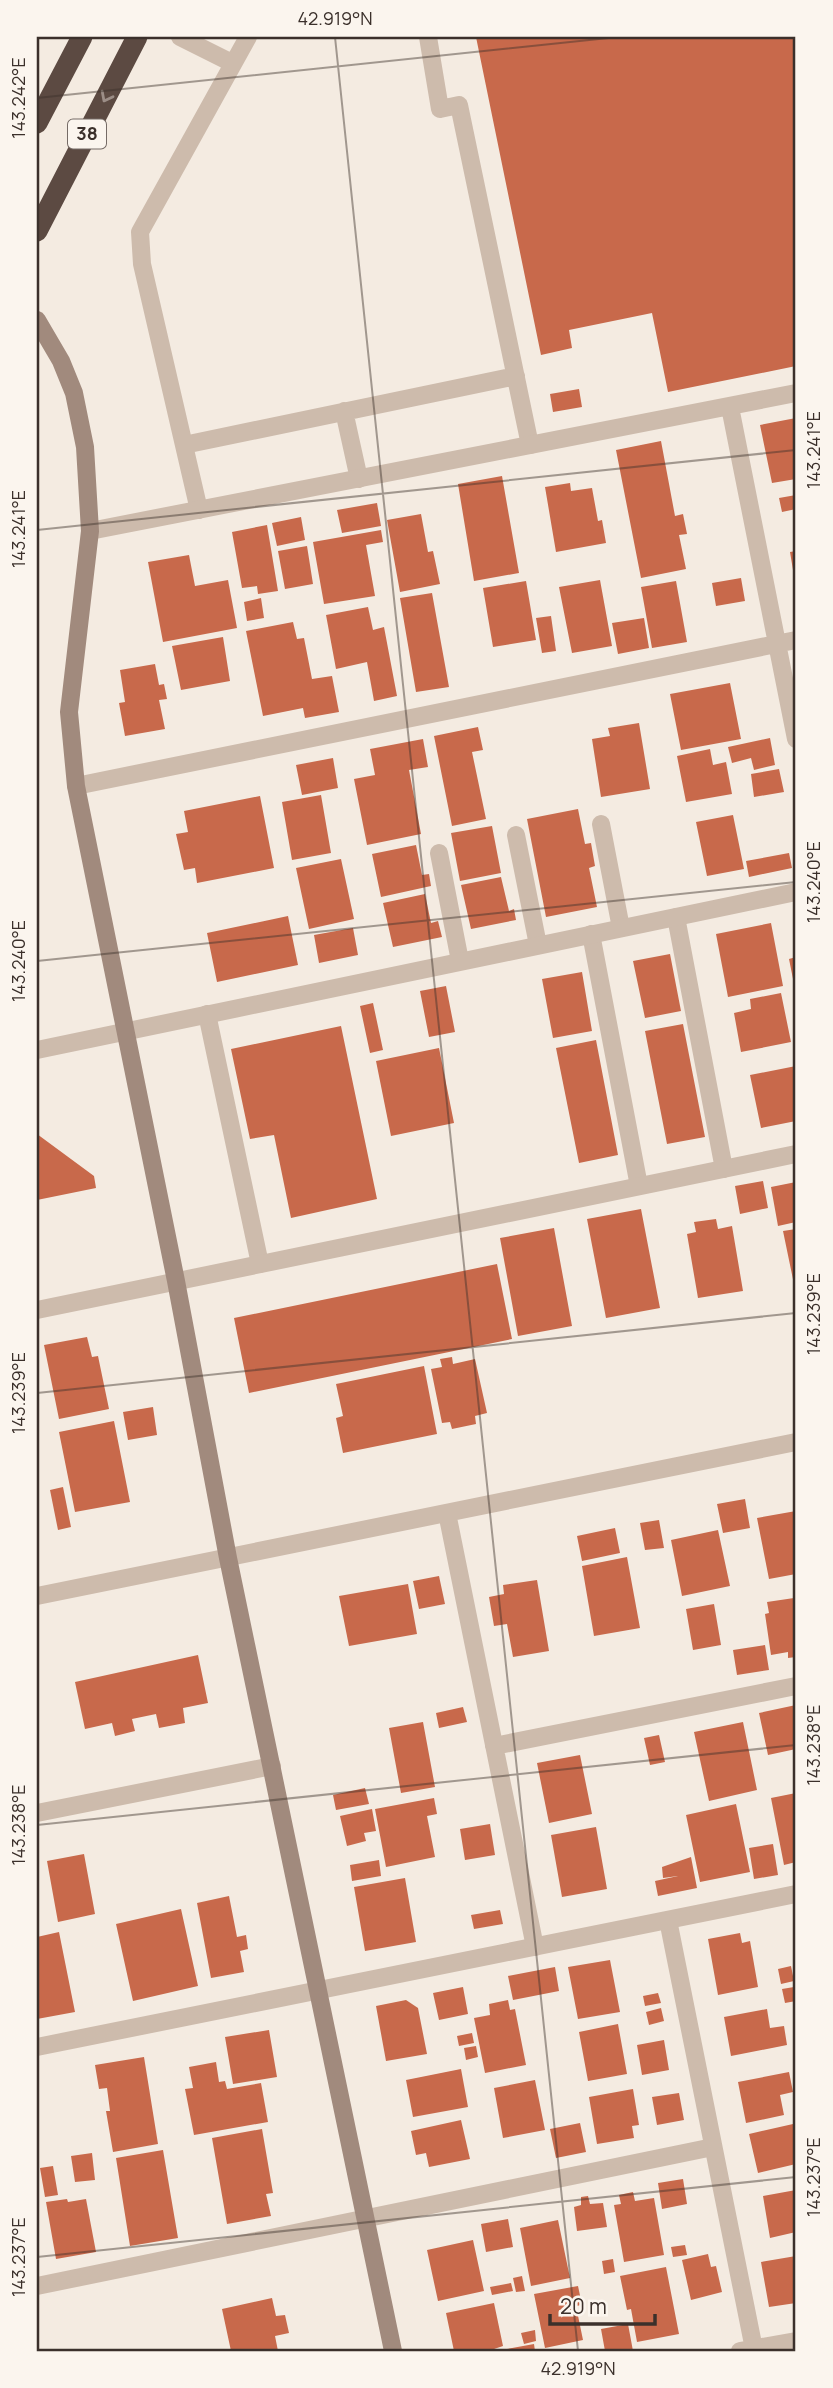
<svg xmlns="http://www.w3.org/2000/svg" width="833" height="2388" viewBox="0 0 833 2388" font-family="Manrope,sans-serif">
<style>
.building{fill:#c8694b}
.lines{fill:none;stroke-linecap:round;stroke-linejoin:round}
.lane{stroke:#cdbbac;stroke-width:18}
.street{stroke:#cdbbac;stroke-width:18}
.secondary{stroke:#a18a7d;stroke-width:18}
.highway{stroke:#5c4a42;stroke-width:21}
.oneway{stroke:#9c8e87}
.ticks{fill:none;stroke:#3b302b;stroke-width:2;stroke-opacity:0.45}
.labels{text-anchor:middle;stroke-width:7;stroke-linejoin:round;paint-order:stroke}
.shield{fill:#fbf5ee;stroke:#756b66;stroke-width:2}
.shield-label{font-size:18px;font-weight:bold;fill:#3b302b}
.neatline{fill:none;stroke:#3b302b;stroke-width:2.5}
.ticks-label{font-size:18px;text-anchor:middle;fill:#3b302b}
</style>
<rect width="100%" height="100%" fill="#f4ebe1"/>
<path class="building" d="M476,37H796V366L668,392L652,313L569,330L572,348L541,355Z
M579,389L582,407L553,412L550,394Z
M796,418V479L772,483L760,425Z
M661,441L675,516L683,514L687,534L679,535L686,569L641,578L616,450Z
M502,476L519,573L474,581L458,484Z
M570,483L571,491L592,488L598,521L602,520L606,543L556,552L545,487Z
M796,495V509L782,512L779,498Z
M377,503L381,526L342,533L337,510Z
M421,514L428,552L433,551L440,584L400,592L387,520Z
M301,517L305,540L277,546L272,523Z
M267,525L278,591L258,594L257,586L242,588L232,532Z
M381,530L383,542L366,545L375,596L324,604L313,542Z
M307,546L313,584L285,589L278,551Z
M796,551V582H795L790,552Z
M189,555L195,586L228,580L237,628L163,642L148,562Z
M741,578L745,601L716,606L712,583Z
M600,580L612,646L572,653L559,587Z
M526,581L536,640L493,647L483,588Z
M676,581L687,642L652,648L641,587Z
M432,593L449,687L416,692L400,598Z
M261,598L264,618L247,621L244,602Z
M368,607L373,630L384,627L397,696L374,701L367,662L336,669L326,615Z
M551,616L556,651L542,653L536,618Z
M644,618L649,648L618,654L612,623Z
M293,622L297,639L304,638L312,679L332,676L339,712L305,718L303,708L263,716L246,631Z
M223,637L230,681L181,690L172,646Z
M155,664L159,685L164,684L167,699L159,700L165,729L125,736L119,703L125,702L120,670Z
M730,683L741,739L681,750L670,694Z
M639,723L650,789L601,797L592,739L610,736L608,728Z
M478,727L483,750L472,752L486,819L452,826L434,736Z
M770,738L775,765L754,770L751,758L732,763L728,747Z
M423,739L428,767L409,770L421,834L367,845L354,779L375,775L370,749Z
M710,749L713,765L726,762L732,794L686,802L677,756Z
M333,758L338,788L302,795L296,765Z
M779,769L784,792L754,797L751,774Z
M321,795L331,853L292,860L282,802Z
M260,796L274,868L197,883L195,868L184,870L176,834L188,832L184,811Z
M578,809L585,844L591,843L595,866L589,868L597,907L546,917L527,819Z
M733,815L744,869L707,876L696,822Z
M492,826L501,873L460,881L451,833Z
M416,845L422,875L429,874L431,886L381,897L372,854Z
M789,853L792,868L749,877L746,861Z
M341,859L354,919L309,929L296,868Z
M501,877L509,911L514,909L516,920L471,929L461,885Z
M425,894L431,923L438,921L442,937L393,947L383,903Z
M288,916L298,965L217,982L207,933Z
M771,923L783,986L728,997L716,934Z
M353,928L358,955L319,963L314,935Z
M670,954L681,1011L645,1018L633,961Z
M796,957V989H795L789,959Z
M582,972L592,1031L553,1038L542,979Z
M446,986L455,1032L429,1037L420,991Z
M781,993L791,1042L741,1052L734,1013L751,1009L750,999Z
M373,1003L383,1050L370,1053L360,1006Z
M683,1024L705,1137L667,1144L645,1031Z
M341,1026L377,1199L291,1218L274,1135L250,1139L231,1049Z
M596,1040L618,1155L579,1163L556,1048Z
M439,1048L454,1123L391,1136L376,1061Z
M796,1066V1121L761,1128L750,1075Z
M37,1134L94,1176L96,1188L37,1200Z
M763,1181L768,1208L740,1214L735,1186Z
M796,1182V1222L778,1226L771,1187Z
M641,1209L660,1308L606,1318L587,1219Z
M716,1219L718,1229L732,1226L743,1291L698,1298L687,1234L696,1232L694,1222Z
M554,1228L572,1326L518,1336L500,1238Z
M796,1229V1289H795L783,1231Z
M497,1264L512,1339L249,1393L234,1318Z
M87,1337L92,1357L98,1356L109,1409L59,1419L44,1345Z
M452,1357L453,1364L475,1359L487,1413L475,1416L476,1424L452,1429L450,1422L442,1423L431,1369L442,1367L440,1359Z
M424,1366L437,1434L343,1453L336,1418L343,1416L336,1384Z
M153,1407L157,1435L128,1440L123,1412Z
M114,1421L130,1502L75,1512L59,1432Z
M63,1487L71,1527L58,1530L50,1490Z
M745,1499L750,1528L723,1533L717,1504Z
M796,1511V1574L769,1579L757,1518Z
M659,1520L664,1548L645,1550L640,1523Z
M615,1528L620,1553L582,1561L577,1536Z
M718,1530L730,1586L682,1596L671,1540Z
M627,1557L640,1628L594,1636L582,1566Z
M439,1576L445,1604L419,1609L413,1581Z
M537,1580L549,1651L513,1657L507,1624L494,1626L489,1597L504,1594L503,1585Z
M408,1584L417,1634L349,1646L339,1596Z
M794,1598L796,1657L788,1658V1652L771,1655L765,1614L769,1613L767,1602Z
M714,1604L721,1645L693,1650L686,1609Z
M765,1645L769,1670L737,1675L733,1650Z
M198,1655L208,1703L183,1708L185,1723L159,1728L156,1714L132,1719L135,1731L115,1736L112,1723L85,1729L75,1682Z
M796,1705V1749L768,1755L759,1713Z
M463,1707L467,1722L439,1728L436,1713Z
M423,1722L435,1787L401,1793L389,1728Z
M743,1722L757,1790L709,1801L694,1732Z
M659,1735L665,1762L650,1765L644,1738Z
M580,1755L592,1814L549,1823L537,1763Z
M365,1788L369,1804L336,1810L333,1795Z
M796,1793V1862L784,1865L771,1798Z
M434,1798L437,1814L427,1816L435,1857L386,1867L375,1809Z
M736,1804L750,1872L700,1882L686,1815Z
M372,1809L376,1831L364,1833L366,1841L347,1846L340,1816Z
M490,1824L495,1855L465,1860L460,1829Z
M596,1827L607,1889L562,1897L551,1835Z
M773,1844L778,1875L754,1879L749,1848Z
M84,1854L95,1914L58,1922L47,1861Z
M691,1857L697,1888L658,1896L655,1881L678,1876L663,1878L662,1867Z
M379,1860L381,1876L352,1881L350,1865Z
M405,1878L416,1942L365,1951L354,1887Z
M229,1896L237,1937L246,1935L248,1949L240,1951L244,1972L211,1978L197,1903Z
M181,1909L198,1986L133,2001L116,1924Z
M500,1910L503,1924L474,1929L471,1915Z
M59,1932L75,2012L37,2019V1937Z
M740,1933L742,1943L750,1941L758,1987L718,1995L708,1939Z
M610,1960L620,2012L578,2019L568,1967Z
M791,1966L794,1981L781,1984L778,1969Z
M555,1967L559,1991L513,2000L508,1976Z
M463,1987L468,2014L439,2020L433,1993Z
M794,1987L796,2001L785,2003L782,1989Z
M658,1993L661,2003L645,2006L643,1996Z
M406,2000L418,2008L427,2054L386,2061L376,2006Z
M508,2000L510,2010L515,2009L526,2065L485,2073L474,2018L490,2015L489,2004Z
M661,2008L664,2021L649,2025L646,2012Z
M767,2009L770,2028L784,2026L787,2045L731,2056L724,2017Z
M618,2024L627,2074L588,2081L579,2032Z
M269,2030L277,2077L233,2084L225,2037Z
M472,2033L474,2043L459,2046L457,2036Z
M664,2040L669,2070L642,2075L637,2045Z
M476,2046L478,2057L466,2060L464,2048Z
M144,2057L158,2144L113,2152L106,2111H110L107,2088L99,2089L95,2065Z
M216,2062L219,2082L225,2081L227,2089L261,2083L268,2122L194,2135L185,2089L193,2088L189,2067Z
M461,2069L468,2107L413,2117L406,2080Z
M789,2072L793,2092L780,2095L784,2115L746,2123L738,2082Z
M535,2080L545,2130L503,2138L494,2088Z
M633,2089L639,2125L632,2126L634,2138L597,2144L589,2097Z
M679,2093L684,2120L657,2125L652,2097Z
M461,2120L470,2159L429,2167L426,2153L416,2155L411,2131Z
M580,2123L586,2152L556,2158L550,2129Z
M793,2124L796,2164L758,2173L749,2134Z
M262,2129L273,2193L266,2194L271,2216L227,2224L212,2138Z
M163,2150L178,2238L130,2246L116,2158Z
M92,2153L95,2180L75,2182L71,2156Z
M53,2166L58,2195L45,2197L40,2168Z
M683,2179L687,2204L662,2209L658,2183Z
M796,2190V2232L770,2238L763,2196Z
M633,2192L635,2201L654,2198L664,2255L624,2262L614,2205L621,2204L619,2195Z
M588,2196L590,2204L603,2203L607,2227L577,2231L574,2207L581,2205V2197Z
M67,2199L68,2202L86,2199L96,2252L56,2259L46,2202Z
M508,2219L513,2247L486,2252L481,2224Z
M558,2220L570,2278L531,2286L520,2228Z
M473,2240L484,2291L438,2301L427,2250Z
M685,2245L687,2255L673,2257L671,2247Z
M708,2254L711,2267L716,2266L722,2292L691,2300L682,2260Z
M796,2256V2303L769,2307L761,2262Z
M613,2259L615,2272L604,2274L602,2261Z
M666,2267L679,2334L637,2342L631,2309L627,2310L620,2276Z
M522,2276L525,2291L516,2292L513,2278Z
M511,2283L513,2291L492,2295L490,2287Z
M578,2286L582,2305L576,2306L583,2340L545,2348L534,2294Z
M272,2298L276,2316L285,2315L289,2333L275,2336L278,2351H231L222,2309Z
M494,2303L503,2346L488,2351H454L446,2313Z
M628,2324L633,2351H605L601,2329Z
M535,2330L536,2341L524,2344L521,2333Z
M534,2344L535,2351H508L507,2349Z"/>
<g class="lines">
<path class="lane" d="M180,37L232,63
M428,37L440,109L459,105L530,445
M344,411L359,479
M184,445L516,376
M199,510L142,264L140,232L248,37
M601,824L621,928
M516,835L538,945
M439,853L460,961
M676,917L724,1169
M591,934L639,1186
M207,1014L260,1264"/>
<path class="street" d="M730,407L796,739
M90,531L796,393
M76,786L796,640
M37,1050L796,892
M37,1310L796,1154
M447,1513L535,1947
M37,1596L796,1442
M494,1746L796,1686
M37,1813L272,1766
M668,1920L754,2349
M37,2047L796,1894
M37,2286L713,2147
M740,2351L796,2341"/>
<path class="secondary" d="M37,320L61,361L74,393L85,447L90,531L69,712L76,786L176,1281L228,1558L393,2351"/>
<path class="highway" d="M37,123L82,37
M37,231L137,37"/>
</g>
<defs><path id="oneway-chevron" d="M-2-3.5L2.5 0L-2 3.5" fill="none" stroke-width="1.6" stroke-linecap="round" stroke-linejoin="round" transform="scale(1.75)"/></defs>
<use class="oneway" href="#oneway-chevron" transform="translate(106 97) rotate(117)"/>
<path class="ticks" d="M335,37L578,2351M37,98L618,37M37,530L796,450M37,961L796,882M37,1393L796,1313M37,1825L796,1745M37,2257L796,2177"/>
<g class="labels">
<rect class="shield" x="68" y="119.5" width="38" height="29" rx="5"/>
<g class="shield-label">
<text x="87" y="140">38</text>
</g>
</g>
<rect width="833" height="2388" fill="none" stroke="#fbf5ee" stroke-width="77"/>
<path d="M550 2314v10h105v-10" fill="none" stroke="#3b302b" stroke-width="3.5"/>
<text x="560" y="2314" font-size="21" fill="#3b302b" stroke="#fbf5ee" stroke-width="5" paint-order="stroke">20 m</text>
<rect x="38" y="38" width="756" height="2312" class="neatline"/>
<g class="ticks-label">
<text x="335" y="25">42.919°N</text>
<text transform="translate(19 98) rotate(-90)" y="6">143.242°E</text>
<text transform="translate(814 450) rotate(-90)" y="6">143.241°E</text>
<text transform="translate(19 529) rotate(-90)" y="6">143.241°E</text>
<text transform="translate(814 882) rotate(-90)" y="6">143.240°E</text>
<text transform="translate(19 961) rotate(-90)" y="6">143.240°E</text>
<text transform="translate(814 1314) rotate(-90)" y="6">143.239°E</text>
<text transform="translate(19 1393) rotate(-90)" y="6">143.239°E</text>
<text transform="translate(814 1745) rotate(-90)" y="6">143.238°E</text>
<text transform="translate(19 1825) rotate(-90)" y="6">143.238°E</text>
<text transform="translate(814 2177) rotate(-90)" y="6">143.237°E</text>
<text transform="translate(19 2257) rotate(-90)" y="6">143.237°E</text>
<text x="578" y="2375">42.919°N</text>
</g>
</svg>
